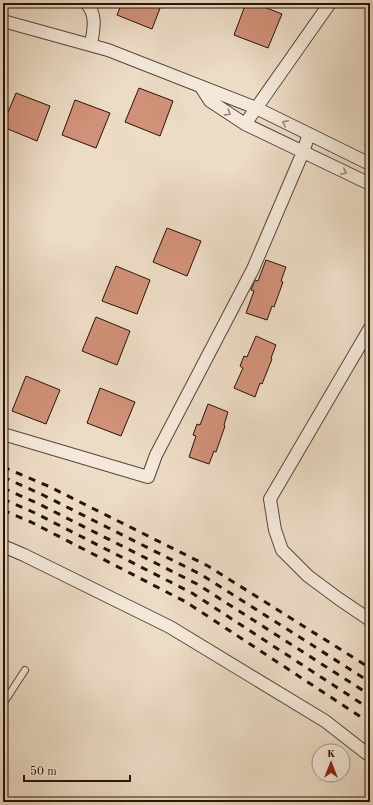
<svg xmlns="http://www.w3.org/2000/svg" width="373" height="805" viewBox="0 0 373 805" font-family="'Old Standard TT',serif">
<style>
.building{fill:#d19178;stroke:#271308}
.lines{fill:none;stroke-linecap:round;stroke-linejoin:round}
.service-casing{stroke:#584537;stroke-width:8}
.minor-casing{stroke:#584537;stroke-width:14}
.service{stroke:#f3e8d9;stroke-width:6}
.minor{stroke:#f3e8d9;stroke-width:12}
.rail{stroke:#271308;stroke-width:3;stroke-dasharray:7 7;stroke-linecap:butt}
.oneway{stroke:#97887b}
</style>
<rect width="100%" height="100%" fill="#ecdbc5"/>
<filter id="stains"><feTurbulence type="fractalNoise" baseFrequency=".005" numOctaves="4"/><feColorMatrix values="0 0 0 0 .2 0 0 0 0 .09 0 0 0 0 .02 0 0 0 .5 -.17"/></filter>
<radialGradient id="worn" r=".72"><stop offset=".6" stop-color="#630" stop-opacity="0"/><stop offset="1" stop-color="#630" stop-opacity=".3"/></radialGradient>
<path class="building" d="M122,3H162L152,29L117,15Z
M246,3H254L282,14L268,48L234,35Z
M139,88L173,101L160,136L125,122Z
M16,93L50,106L37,141L3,127V124Z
M75,100L110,113L96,148L62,135Z
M167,228L201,241L187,276L153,262Z
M266,260L286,267L281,281L283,282L274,307L272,306L267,320L246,313L254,291L251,290L255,280L258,281Z
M116,266L150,280L137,314L102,301Z
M96,317L130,331L117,365L82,351Z
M256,336L276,345L271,358L272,359L262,384L260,383L255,397L234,388L243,368L240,366L244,356L247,357Z
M26,376L60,390L46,424L12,411Z
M100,388L135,402L121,436L87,423Z
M208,404L228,412L224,425L225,426L216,452L214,451L209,464L189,457L196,436L193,435L197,424L200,425Z"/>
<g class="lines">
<defs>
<path id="service" d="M3,704L25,670"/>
<path id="minor" d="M86,3C98,15 93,31 91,45
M3,21L108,50L256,108L370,164
M201,87L210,101L245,124L370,184
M245,124L330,3
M370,328L270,499L275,530L282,550L308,576L339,599L370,620
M3,434L148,477L156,455L253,269L303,152L309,134
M3,546L24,555L170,627L325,721L370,756"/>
</defs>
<use href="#service" class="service-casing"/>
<use href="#minor" class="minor-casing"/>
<use href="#service" class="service"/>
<use href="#minor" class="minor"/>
<path class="rail" d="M3,467L48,486L208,566L370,668
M3,477L43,495L202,575L370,682
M3,488L39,504L197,584L370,695
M3,499L35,513L192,593L370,709
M3,510L31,522L186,602L370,723"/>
</g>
<defs><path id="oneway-chevron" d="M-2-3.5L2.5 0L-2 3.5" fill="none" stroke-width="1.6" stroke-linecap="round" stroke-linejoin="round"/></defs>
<g class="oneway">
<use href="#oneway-chevron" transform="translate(228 113) rotate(32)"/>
<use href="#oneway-chevron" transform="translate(285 123) rotate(-154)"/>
<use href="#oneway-chevron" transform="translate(344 172) rotate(25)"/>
</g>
<rect width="373" height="805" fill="none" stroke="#ecdbc5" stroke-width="16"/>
<rect x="4" y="4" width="365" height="797" fill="none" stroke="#271308" stroke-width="2"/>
<rect x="8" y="8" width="357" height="789" fill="none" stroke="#271308"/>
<g transform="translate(331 763)"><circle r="19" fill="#f3e8d9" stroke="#a19385"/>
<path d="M0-3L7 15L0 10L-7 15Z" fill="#8f2418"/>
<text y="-6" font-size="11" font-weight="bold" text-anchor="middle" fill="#271308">K</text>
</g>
<path d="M24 775v6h106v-6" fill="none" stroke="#271308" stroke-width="2"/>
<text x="30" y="775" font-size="12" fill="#271308" stroke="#f3e8d9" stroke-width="3" paint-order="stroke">50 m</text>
<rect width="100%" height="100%" filter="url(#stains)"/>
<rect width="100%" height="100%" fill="url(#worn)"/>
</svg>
